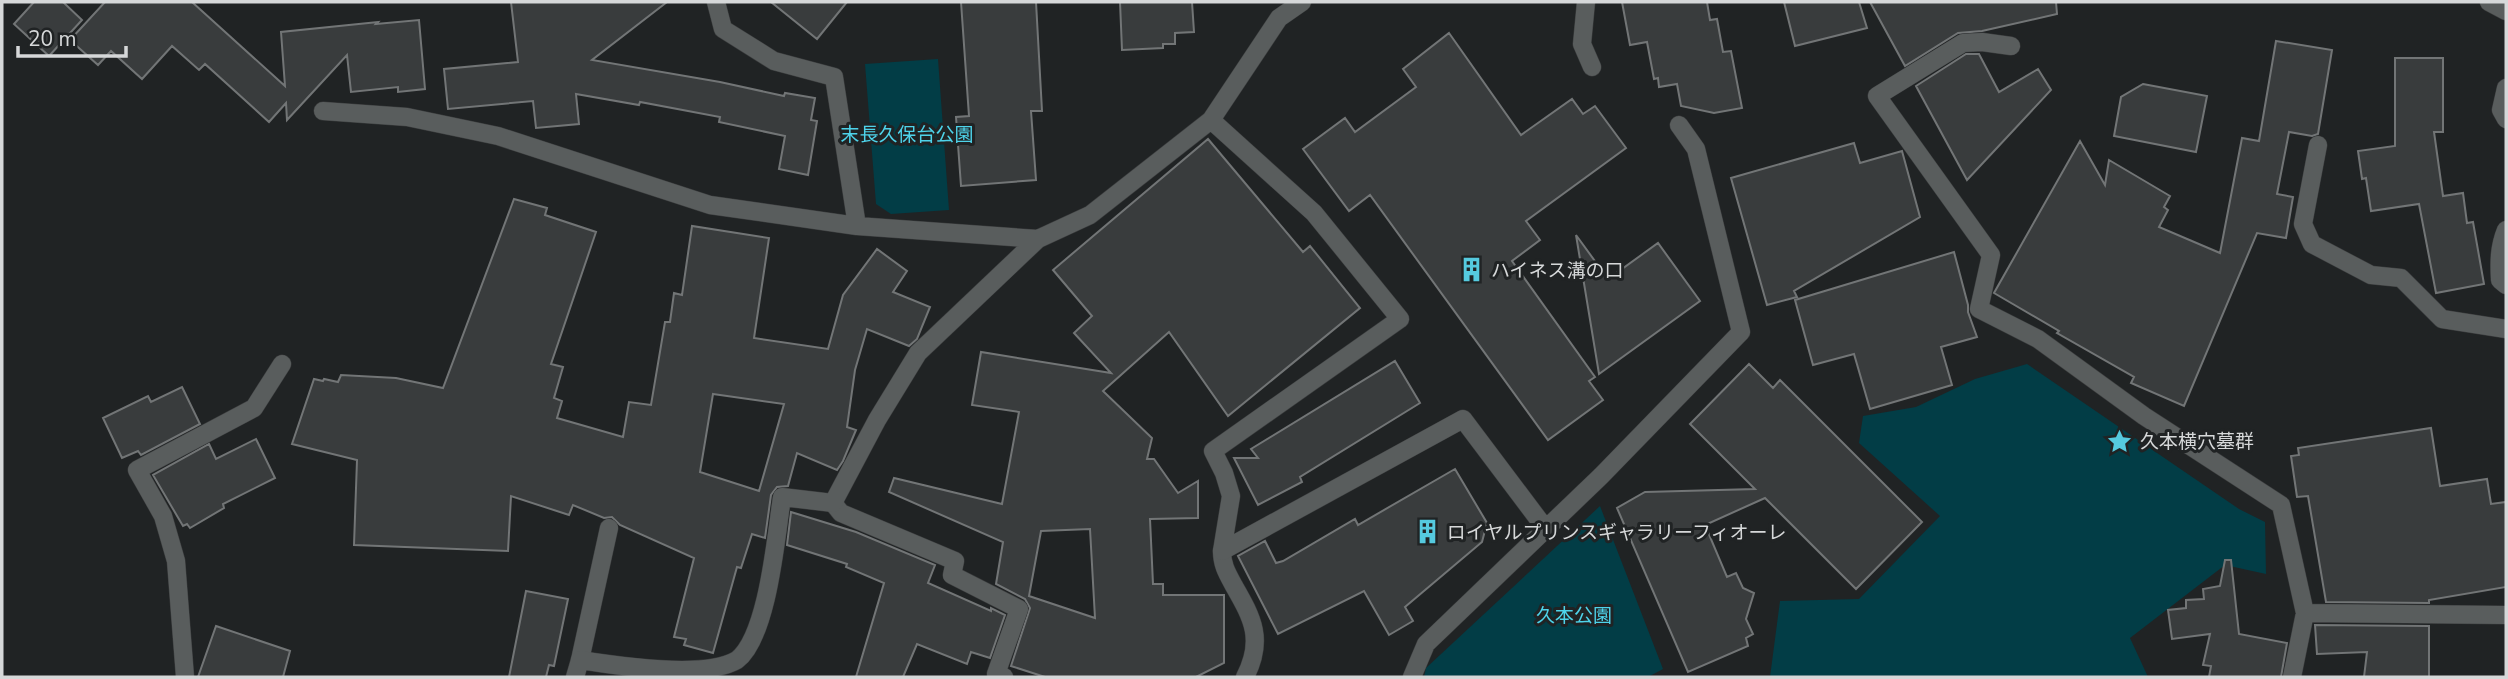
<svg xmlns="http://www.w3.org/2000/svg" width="2508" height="679" viewBox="0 0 2508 679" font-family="'Nunito Sans','Noto Sans JP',sans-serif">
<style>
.green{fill:#023d46}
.building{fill:#393c3d;stroke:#727576;stroke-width:2;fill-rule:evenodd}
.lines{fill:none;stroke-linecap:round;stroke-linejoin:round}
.service-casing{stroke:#3b3d3e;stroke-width:19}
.minor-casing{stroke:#3b3d3e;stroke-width:19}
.service{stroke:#595d5d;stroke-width:18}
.minor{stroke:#595d5d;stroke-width:18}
.labels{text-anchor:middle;stroke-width:6;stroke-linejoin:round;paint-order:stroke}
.park-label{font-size:19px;fill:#4ed3ea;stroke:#202324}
.poi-label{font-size:19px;fill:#d6d8d9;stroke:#202324;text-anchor:start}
</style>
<rect width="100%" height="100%" fill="#202324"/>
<path class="green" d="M938,59L949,210L891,214L876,204L865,64Z
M2027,364L2239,509L2265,522L2266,574L2225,565L2130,638L2148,677H1770L1780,601L1859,599L1940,516L1859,443L1863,416L1916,407L1975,379Z
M1600,506L1663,669L1648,677H1424L1426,668Z"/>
<path class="building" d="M34,2H63L82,20L49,56L14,24Z
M105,2H192L285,86L281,32L378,22L376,24L419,20L425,89L398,92V87L351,92L347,55L287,120L286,103L269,122L205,64L199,70L172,46L142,79L111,51L98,65L70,40Z
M511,2H667L592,60L720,82L784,96L785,93L815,98L811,120L817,121L808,175L779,169L785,136L719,122L720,117L640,102L639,105L576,94L579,124L536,128L533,101L448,109L444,69L518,62Z
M771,2H847L817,39Z
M961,2H1036L1042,111H1031L1036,180L961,186L956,117L969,116Z
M1120,2H1192L1194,32L1175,33V44H1163V48L1122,50Z
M1622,2H1707L1710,20L1717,19L1723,52L1731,51L1742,108L1714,113L1681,106L1677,84L1659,87L1658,78L1654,79L1647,42L1630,45Z
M1784,2H1859L1867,28L1795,46Z
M1870,2H2056L2057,14L1982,31L1958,33L1905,66Z
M1449,33L1521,135L1572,99L1583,114L1595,106L1626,148L1526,221L1540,240L1512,261L1595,377L1589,381L1603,400L1548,440L1370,195L1349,211L1303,149L1345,118L1355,132L1416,87L1403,69Z
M2276,41L2332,50L2318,134L2312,136L2289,132L2277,194L2293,197L2286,238L2257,233L2184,406L2131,383L2134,377L2057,333L2059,331L1994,293L2080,141L2105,185L2109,160L2170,196L2164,207L2168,210L2159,227L2220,253L2242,138L2259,141Z
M1966,54H1979L1999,92L2038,69L2051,90L1967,180L1916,86Z
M2395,58H2443V132H2434L2443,196L2463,193L2467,223L2473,222L2484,284L2436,293L2419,204L2371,211L2366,178L2362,179L2358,151L2395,146Z
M2143,84L2207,96L2196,152L2114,136L2121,97Z
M1208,139L1303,252L1310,246L1360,308L1228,416L1169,332L1103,391L1152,438L1147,459H1154L1178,493L1198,481V518L1150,519L1153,584H1163V595H1224V663L1196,677H1045L1011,666L1030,608L1025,599L996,584L1003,542L889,492L894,478L1002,504L1019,412L972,405L981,352L1111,373L1074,333L1092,316L1053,270ZM1090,529L1095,618L1029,596L1041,531Z
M1854,143L1860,163L1902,151L1920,217L1794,291L1797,297L1767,305L1731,178Z
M514,199L547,208L545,215L596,232L551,364L563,367L554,398L562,401L557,418L623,437L629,402L651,405L665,322H670L674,293L682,295L692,226L769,238L754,338L828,349L843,295L877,249L907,271L893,292L930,307L917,339L909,346L867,329L855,370L847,427L856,430L843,461L837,470L797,453L788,486L777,487L771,495L765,538L752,534L741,568L737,567L713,653L684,645L686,639L674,637L694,558L620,525L612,517L604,518L573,505L569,515L511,496L508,551L354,545L357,460L292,444L314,379L323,381L324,379L338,382L341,375L396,378L443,388ZM713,394L784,404L759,491L700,472Z
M1576,235L1608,279L1658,243L1700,301L1599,374Z
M1954,252L1968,305V312L1977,337L1941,347L1952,385L1870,409L1854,354L1813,365L1795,300Z
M1395,361L1420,403L1300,477L1302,482L1258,505L1234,458H1258L1251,449Z
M1749,364L1773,388L1780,380L1922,522L1856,589L1765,498L1705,525L1727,577L1736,573L1743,588L1754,593L1746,619L1753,634L1746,638L1748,646L1688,672L1617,508L1645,492L1755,489L1690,424Z
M182,387L200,424L141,455L138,451L122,458L103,418L148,396L151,402Z
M2431,428L2440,486L2487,479L2491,504L2506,502V587L2429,600V603L2326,602L2308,496L2297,497L2291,456L2299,455L2298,448Z
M256,439L275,478L223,504L224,508L190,528L187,524L183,526L153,475L209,444L216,459Z
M1455,469L1487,523L1482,542L1405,607L1413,621L1389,635L1364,591L1278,634L1238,556L1265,541L1276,563L1283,561L1355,519L1358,525Z
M791,512L856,532L935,565L928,583L991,611V608L1005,615L990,658L971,652L967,664L917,644L903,677H856L884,583L846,567L847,564L787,545Z
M2225,560H2231L2239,634L2287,643L2281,677H2209L2211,666L2203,665L2210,634L2172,639L2168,610L2186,608V600L2204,599L2203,589L2220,586Z
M526,591L568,599L554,666L549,665L546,677H509Z
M2315,625L2429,626V677H2364L2367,652L2317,654Z
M216,626L290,651L283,677H198Z"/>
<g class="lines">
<defs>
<path id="service" d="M1586,2L1582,44L1592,67
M2489,2L2506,11
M2318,145L2303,224L2312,244L2371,275L2401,278L2442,319L2506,329
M833,503L841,513L955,561L952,575L1019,609L996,674L1004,677
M1222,551C1222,565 1227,573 1234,586C1253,619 1264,640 1245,677
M580,660L609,528"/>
<path id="minor" d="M716,2L723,29L774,61L834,77L857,226
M2011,46L1982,42L1963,43L1877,96L1991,255L1979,309L2038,339L2144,416L2281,505L2305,613L2292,677
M2506,88L2501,110L2506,119
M323,111L407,117L498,136L710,205L857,226L1038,239
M1211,120L1314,213L1400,319L1213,451L1224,473L1231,496L1222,551L1463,419L1545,528
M2506,230C2499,247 2499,262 2500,280L2506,285
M2305,613L2506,615
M185,677L176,561L163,516L137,470L254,408L282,364
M575,677L580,660C618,666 705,679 737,660C768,636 776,536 782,497L833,503L877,420L918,353L1038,239L1090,215L1211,120L1279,18L1302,2
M1412,677L1426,644L1601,476L1741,332L1696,149L1679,125"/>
</defs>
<use href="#service" class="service-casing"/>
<use href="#minor" class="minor-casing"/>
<use href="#service" class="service"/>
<use href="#minor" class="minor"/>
</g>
<defs>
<symbol id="building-bare" viewBox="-9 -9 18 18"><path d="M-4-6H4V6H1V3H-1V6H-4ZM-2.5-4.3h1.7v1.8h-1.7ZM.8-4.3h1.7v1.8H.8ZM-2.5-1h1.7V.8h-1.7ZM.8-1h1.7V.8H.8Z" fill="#55cadf" stroke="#202324" stroke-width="2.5" paint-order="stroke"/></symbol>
<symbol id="sight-bare" viewBox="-9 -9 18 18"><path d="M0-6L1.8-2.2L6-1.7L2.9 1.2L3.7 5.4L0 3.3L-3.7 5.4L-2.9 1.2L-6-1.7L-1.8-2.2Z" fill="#55cadf" stroke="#202324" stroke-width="2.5" paint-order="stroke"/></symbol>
</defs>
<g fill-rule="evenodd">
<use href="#building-bare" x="1454" y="252" width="35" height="35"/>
<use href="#sight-bare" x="2102" y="424" width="35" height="35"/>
<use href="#building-bare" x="1410" y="514" width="35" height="35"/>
</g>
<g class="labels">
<g class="park-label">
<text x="907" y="141">末長久保台公園</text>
<text x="1574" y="622">久本公園</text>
</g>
<g class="poi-label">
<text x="1491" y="277">ハイネス溝の口</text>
<text x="2140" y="448">久本横穴墓群</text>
<text x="1447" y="539">ロイヤルプリンスギャラリーフィオーレ</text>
</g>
</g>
<rect width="2508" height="679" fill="none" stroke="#d6d8d9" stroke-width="7"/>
<path d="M18 46v10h108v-10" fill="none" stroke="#d6d8d9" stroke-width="3.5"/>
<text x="28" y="46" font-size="21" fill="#d6d8d9" stroke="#202324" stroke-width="5" paint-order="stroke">20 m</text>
</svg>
